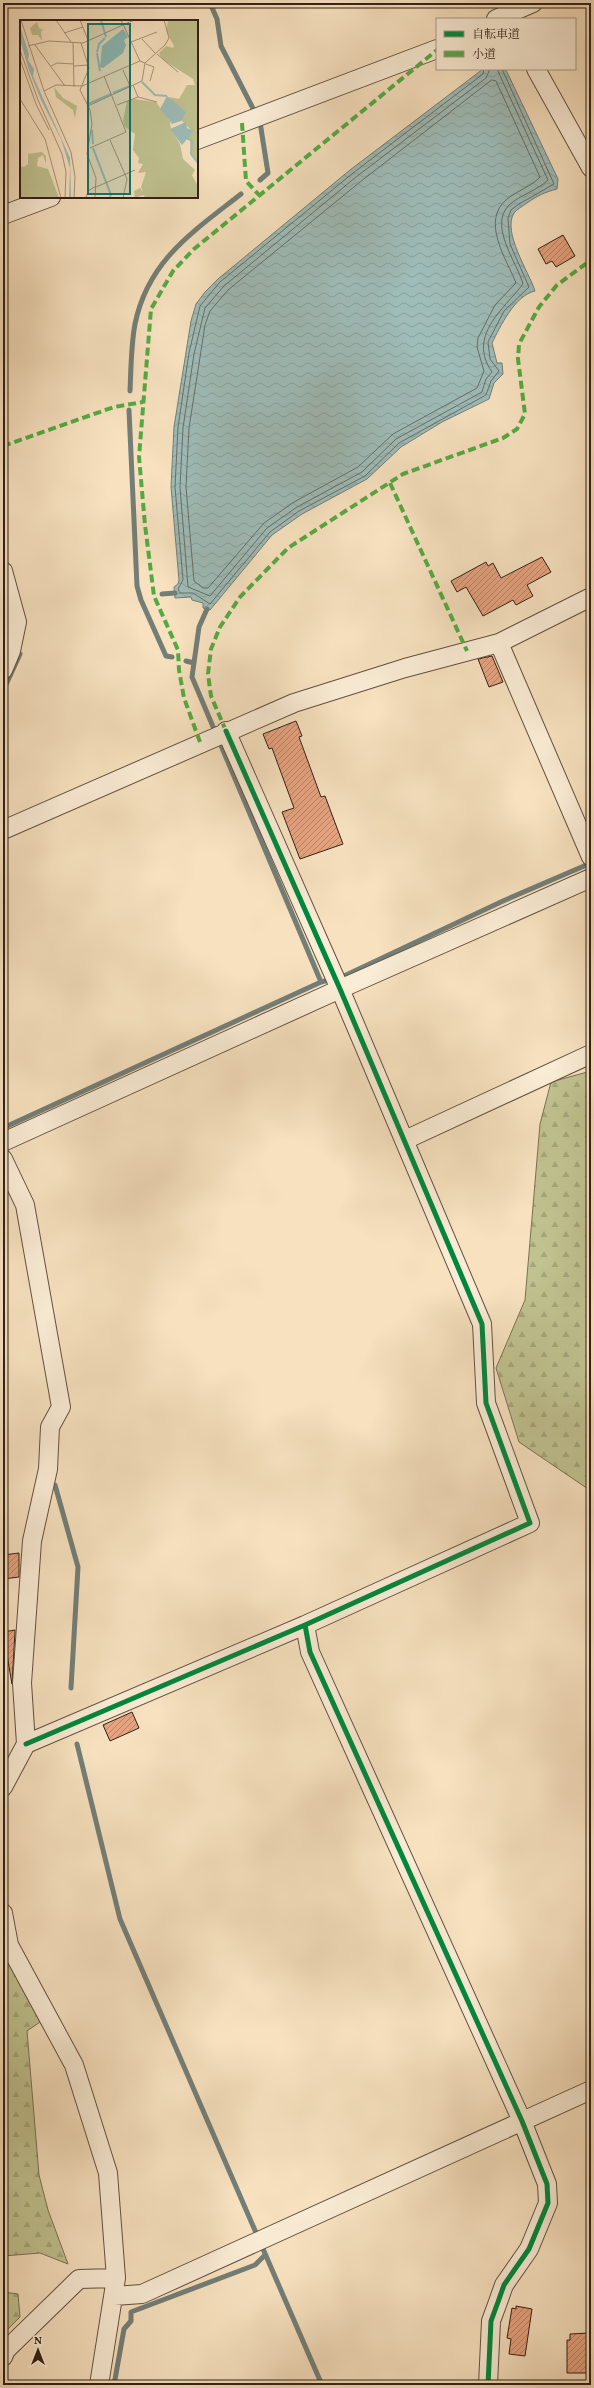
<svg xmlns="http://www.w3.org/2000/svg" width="594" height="2388" viewBox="0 0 594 2388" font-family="Vollkorn,'Noto Serif JP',serif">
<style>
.forest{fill:url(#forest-firs);stroke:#797153}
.water{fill:url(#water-waves);stroke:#737e77}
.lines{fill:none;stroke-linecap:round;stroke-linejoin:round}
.shore{stroke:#686e67;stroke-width:1}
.stream{stroke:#737e77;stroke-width:5}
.building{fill:url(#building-hatch);stroke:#322016}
.minor-casing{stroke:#635040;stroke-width:20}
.minor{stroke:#faecd5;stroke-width:18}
.quiet{stroke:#54aa42;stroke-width:4;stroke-dasharray:8 4;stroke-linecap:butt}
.cycleway-casing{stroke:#faecd5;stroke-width:8}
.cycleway{stroke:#00873e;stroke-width:5}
.inset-river{fill:none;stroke:#9ebcb8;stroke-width:2}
.inset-road{fill:none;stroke:#a8947b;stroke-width:1}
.view{fill:#0f766e;fill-opacity:0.15;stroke:#0f766e;stroke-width:2}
.inset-edge{fill:none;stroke:#322016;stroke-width:2}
</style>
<defs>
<pattern id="forest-firs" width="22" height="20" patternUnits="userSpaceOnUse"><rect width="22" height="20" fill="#c0c290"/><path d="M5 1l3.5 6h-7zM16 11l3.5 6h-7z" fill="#a5a67b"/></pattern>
<pattern id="water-waves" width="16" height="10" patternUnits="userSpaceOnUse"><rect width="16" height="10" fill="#9ebcb8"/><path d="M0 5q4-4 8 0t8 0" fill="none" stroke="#89a19d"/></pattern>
<pattern id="building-hatch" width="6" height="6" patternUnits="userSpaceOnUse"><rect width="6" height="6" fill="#e6a37f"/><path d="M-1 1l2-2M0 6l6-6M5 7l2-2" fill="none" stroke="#bb8467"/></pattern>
</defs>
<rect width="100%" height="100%" fill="#f7e1bf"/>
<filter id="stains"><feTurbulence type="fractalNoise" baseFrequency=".005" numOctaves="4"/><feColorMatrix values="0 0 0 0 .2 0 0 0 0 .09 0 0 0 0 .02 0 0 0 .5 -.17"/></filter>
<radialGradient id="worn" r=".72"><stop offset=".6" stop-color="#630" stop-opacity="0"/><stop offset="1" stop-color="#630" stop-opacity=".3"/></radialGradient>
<path class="forest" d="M591,1071V1491L519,1442L496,1368L525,1300L540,1124L551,1082Z
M3,1940L40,2022L27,2031L39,2175L48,2210L68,2264L40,2253L3,2256Z
M3,2292L18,2294L20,2317L3,2334Z"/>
<path class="water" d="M483,69L506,70L558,179L557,189C545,192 537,196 527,203C523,206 517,209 514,213C502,232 529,272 535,291C515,295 500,327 492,343L497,363H502L503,374L494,383L489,399L442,422L401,447L367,479L302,514L272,535L210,610L203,608V603L192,600L191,597L175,598L174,587L178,584L179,580L171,487L174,427L191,321L196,304L205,292L218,279L350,170Z"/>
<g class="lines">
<path class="shore" d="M484,69L483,74L353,173L220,282L200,306L189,353L178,427L175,487L183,580L178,589L180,593H193L210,604L270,532L299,511L365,476L399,443L486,395L491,381L499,371L490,359L488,342L504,311L529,287L510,244L508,218L511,210L519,204L554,184L502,69
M490,69L486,78L356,177L224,286L205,308L194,354L183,428L180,487L188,587L210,596L267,528L297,507L362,472L396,439L482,392L486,379L492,372C467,336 503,310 523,284C518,264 488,226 509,205C520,195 538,190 548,180L497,69
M492,80L496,81L540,177C532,186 517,191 507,199C480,221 507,260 516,283L495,305L478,338L477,347L484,371L477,388L393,434L358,467L294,502L264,523L208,588H203L194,581L186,487L189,428L205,325L210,311L228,290L360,182Z"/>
<path class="stream" d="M210,3L217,19L221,46L260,122L268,173L260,180
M130,391C131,369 131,345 135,324C148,260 194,231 241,194
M129,410L137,586L141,600L166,656L172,657
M162,594L175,593
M186,661L194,663
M3,691L20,654
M321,982L344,976L503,901L591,863
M3,1128L321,982L192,677L199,627L207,609
M55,1485L78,1567L71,1688
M77,1744L120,1919L322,2385
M114,2385L124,2329L131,2321V2312L255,2265L265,2255"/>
</g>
<path class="building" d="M563,235L575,256L556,267L552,261L546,264L538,249Z
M542,557L551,572L527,585L533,596L516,605L513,600L483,616L466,587L457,592L451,581L486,562L488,566L493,563L501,578Z
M492,656L503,682L489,687L478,659Z
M296,721L302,736L299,737L321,797L325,796L343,844L300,859L282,812L294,808L272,748L269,749L263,734Z
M19,1553V1577L3,1579V1555Z
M15,1630V1632L12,1684L3,1632Z
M132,1712L139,1728L110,1741L103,1725Z
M516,2306L532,2309L525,2356L509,2354L511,2339L507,2338L512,2308L516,2309Z
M589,2333V2373H567V2340H570V2334Z"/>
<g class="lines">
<defs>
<path id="minor" d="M496,19L533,3
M536,69L591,168
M197,140L437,49
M3,215L51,197
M3,571L17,622L11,651L3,670
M499,643L591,857
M3,830L294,703L405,668L499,643L591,597
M405,1140L591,1054
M3,1142L340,989L591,878
M3,1159L25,1205L61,1407L50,1427L48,1469L32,1541L22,1683L26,1744L3,1787
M305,1625L310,1652L522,2121L547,2184L548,2203L529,2249L504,2285L498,2302L491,2321L488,2385
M26,1744L305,1625L530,1523L486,1403L482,1324L340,989L226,731
M3,1913L9,1945L74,2065L108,2173L116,2278L99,2385
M114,2296L142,2294L591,2090
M3,2357L6,2350L79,2279L116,2278"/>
</defs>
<use href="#minor" class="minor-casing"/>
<use href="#minor" class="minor"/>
<path class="quiet" d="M242,123L246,181L259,195
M3,446L114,407L143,402
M390,483L467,651
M226,731L211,696L208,674L211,649L220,627L240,597L288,548L403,474L503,438L517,429L525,414L518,359L519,344L539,307L557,285L591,260
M200,742L184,698L179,670L178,650L154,596L145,525L139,457L151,309L173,271L194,249L437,50"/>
<defs>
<path id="cycleway" d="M305,1625L310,1652L522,2121L547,2184L548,2203L529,2249L504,2285L498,2302L491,2321L488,2385
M26,1744L305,1625L530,1523L486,1403L482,1324L340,989L226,731"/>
</defs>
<use href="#cycleway" class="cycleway-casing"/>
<use href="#cycleway" class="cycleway"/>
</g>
<g transform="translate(20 20)">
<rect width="178" height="178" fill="#f7e1bf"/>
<path d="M148,0H178V144L171,135L170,121L166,119L173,112L161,100L165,91L154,84L149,77L159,79L167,65H175L173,59L142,39L139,33L146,26L153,28L154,26L146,11ZM17,2L19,8L24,10L21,11L22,21L18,15H12L10,8ZM34,67L43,78L57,86L55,98L53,90L36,77ZM114,79L136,82L150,102L151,109L160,124L163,139L175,150L172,155L178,166V178H126L123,175L115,178L114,171L120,168L123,172L121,167L126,152L118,153L123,144L118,143L119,138L113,130L115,114L105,107L103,101L107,81ZM22,132L26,136V144L23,135L18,138L17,146L28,149L39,178H0V146L4,147L8,144V134Z" fill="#c0c290"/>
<path d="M0,6L9,34L8,40L14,49L13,56L50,138L51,178H49L50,148L41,119L21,80L9,50L0,20ZM103,9L108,17L104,20L106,25L103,33L83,48L80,47L82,26ZM147,76L166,92L161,101L152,104L140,89ZM166,102L167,108L174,111L162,125L150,109Z" fill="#9ebcb8"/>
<path class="inset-river" d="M81,0L86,17M77,32L79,24L85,18M77,33L80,51M122,62L135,75L147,76M93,73L110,66M68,84L91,74M72,110L73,124M167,118L172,121L171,134L178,143M73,128L91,175L89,178"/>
<path class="inset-road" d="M1,0L24,71L51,132L55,157L54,178M36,0L51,22M60,0L68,20M101,0L120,41L125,43M44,13L63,7M122,19L135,33M53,22L54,67M111,22L137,12M61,23L69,48L60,70L70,90L72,104L67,134L76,158L75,178M15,25L45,66M8,26L29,21L63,23L114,0M0,30L18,80L42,134L46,152L45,178M137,34L158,52M0,39L16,84L29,110M126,44L134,47L130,61M31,46L37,43L54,44M54,46L68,45M103,50L110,66M113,65L118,77M24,71L36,65L62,66L120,41M0,79L25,119L41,178M97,85L118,77L137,82M68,86L122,61L125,43L145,25L149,18L144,0M90,120L107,159L103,178M70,128L106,112L84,56M76,167L115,150M66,178L68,171L76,166"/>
<path class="view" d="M68,4H110V174H68Z"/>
<rect width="178" height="178" class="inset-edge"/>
</g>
<rect width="594" height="2388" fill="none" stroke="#f7e1bf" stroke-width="16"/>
<rect x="4" y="4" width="586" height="2380" fill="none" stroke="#322016" stroke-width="2"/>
<rect x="8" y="8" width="578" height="2372" fill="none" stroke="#322016"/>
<rect x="436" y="18" width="140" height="52" fill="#faecd5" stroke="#aa9a89"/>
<rect x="444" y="31" width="20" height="6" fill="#00873e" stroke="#aa9a89"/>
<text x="472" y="38" font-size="12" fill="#322016">自転車道</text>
<rect x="444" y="51" width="20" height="6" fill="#54aa42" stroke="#aa9a89"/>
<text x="472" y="58" font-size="12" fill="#322016">小道</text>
<g transform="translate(38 2350)" stroke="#faecd5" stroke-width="3" paint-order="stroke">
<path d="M0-3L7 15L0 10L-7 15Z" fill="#322016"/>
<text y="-6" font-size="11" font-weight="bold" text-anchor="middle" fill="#322016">N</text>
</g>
<rect width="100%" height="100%" filter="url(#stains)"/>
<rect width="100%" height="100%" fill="url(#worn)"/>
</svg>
